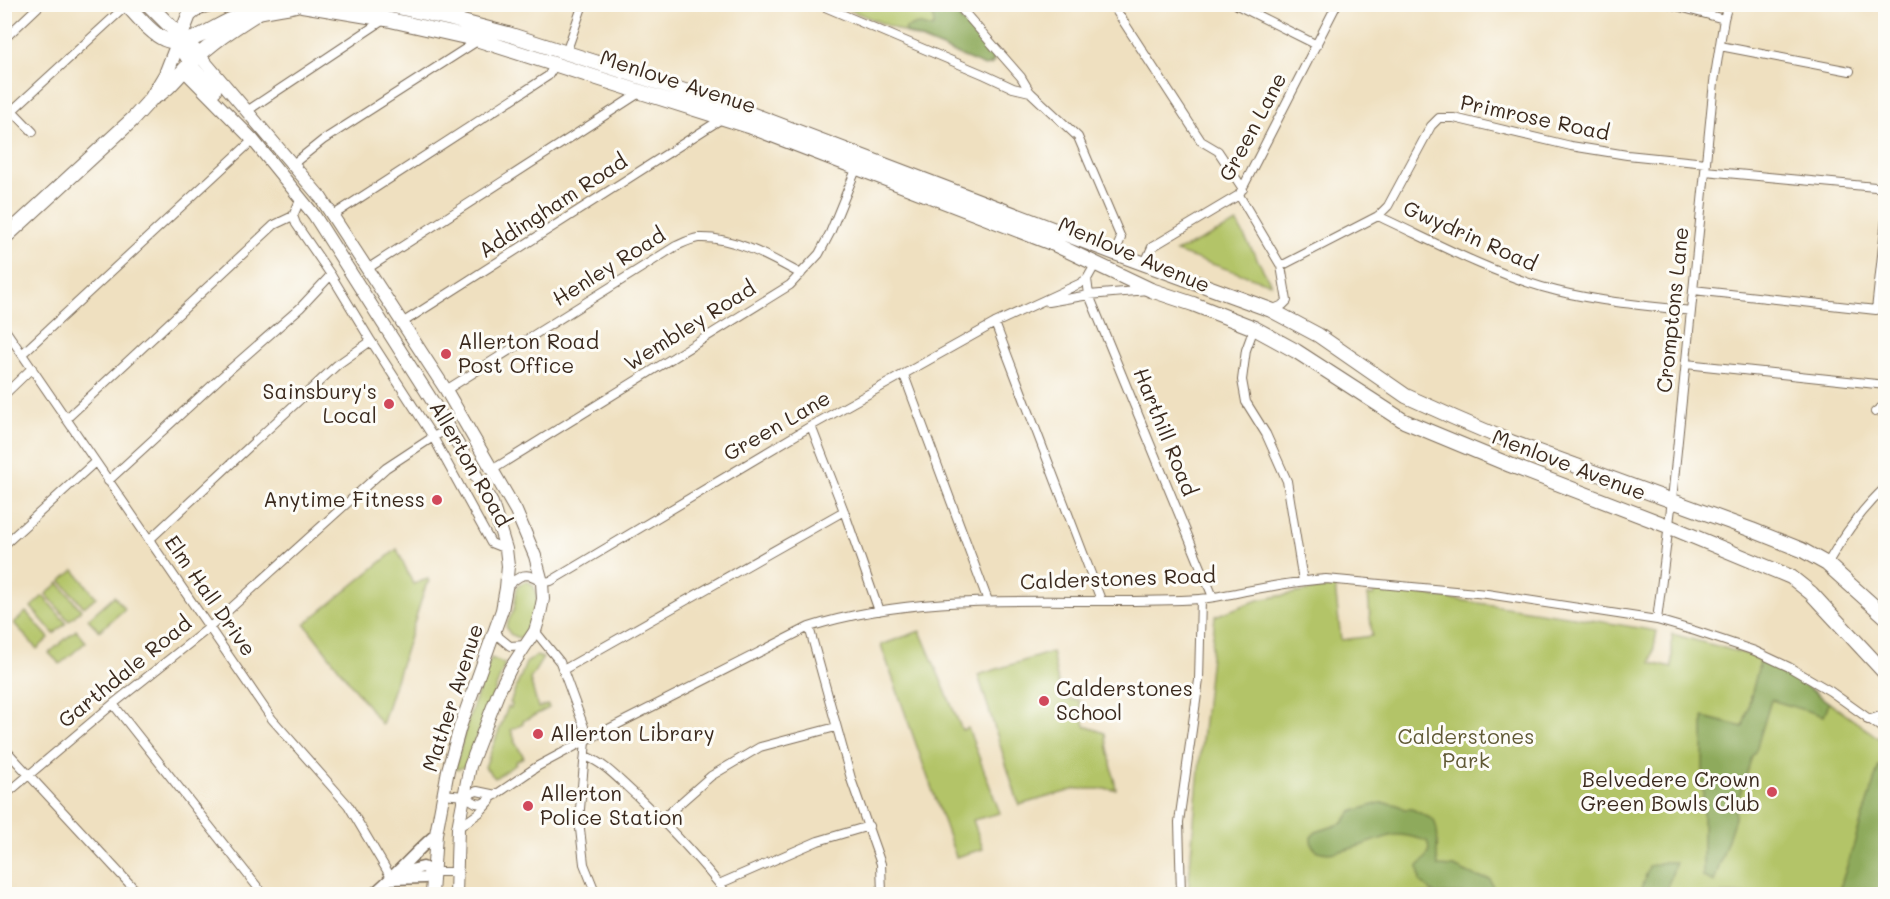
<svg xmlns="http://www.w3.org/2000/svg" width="1890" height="899" viewBox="0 0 1890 899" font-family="Mali,sans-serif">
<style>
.green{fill:#b3c467;stroke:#777742;stroke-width:1.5}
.forest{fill:#8eaa5c;stroke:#646a3d;stroke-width:1.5}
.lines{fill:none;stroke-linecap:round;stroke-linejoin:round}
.minor-casing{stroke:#7a6a57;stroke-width:10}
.tertiary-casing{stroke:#7a6a57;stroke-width:13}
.secondary-casing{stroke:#7a6a57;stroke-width:14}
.primary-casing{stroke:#7a6a57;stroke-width:16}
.trunk-casing{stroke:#7a6a57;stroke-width:16}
.minor{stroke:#fff;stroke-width:8}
.tertiary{stroke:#fff;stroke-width:10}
.secondary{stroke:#fff;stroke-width:12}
.primary{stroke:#fff;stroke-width:14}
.trunk{stroke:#fff;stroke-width:14}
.poi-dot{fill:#d1495b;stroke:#fdfcf7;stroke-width:2}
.labels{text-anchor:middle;stroke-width:6;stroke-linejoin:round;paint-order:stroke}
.street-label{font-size:21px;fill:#3b2a1e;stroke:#fdfcf7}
.poi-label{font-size:21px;fill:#3b2a1e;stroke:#fdfcf7;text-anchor:start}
.park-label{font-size:21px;fill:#5f5834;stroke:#fdfcf7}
</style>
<rect width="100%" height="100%" fill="#fdfcf7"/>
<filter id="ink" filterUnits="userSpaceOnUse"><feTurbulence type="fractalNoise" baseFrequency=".0167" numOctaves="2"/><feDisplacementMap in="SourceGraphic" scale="12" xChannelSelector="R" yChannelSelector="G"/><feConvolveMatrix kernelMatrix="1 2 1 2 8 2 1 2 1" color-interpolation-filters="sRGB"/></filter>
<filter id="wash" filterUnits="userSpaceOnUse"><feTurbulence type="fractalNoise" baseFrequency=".008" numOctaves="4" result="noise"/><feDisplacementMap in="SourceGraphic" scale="24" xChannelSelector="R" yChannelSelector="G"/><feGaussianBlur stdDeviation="1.35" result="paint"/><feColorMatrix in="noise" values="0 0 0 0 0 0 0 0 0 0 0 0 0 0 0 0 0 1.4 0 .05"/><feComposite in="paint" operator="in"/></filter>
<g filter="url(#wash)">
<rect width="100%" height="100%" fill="#efe0c0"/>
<path class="green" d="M838,5H947L993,54L994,61L991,65L985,66Z
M1237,223L1271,284L1176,252Z
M397,549L413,584L428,579L429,582L426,585L382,725L305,624Z
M74,570L96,597L84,607L61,581Z
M525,581C547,583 534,633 519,638L510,634L506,626L514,609L517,587Z
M59,583L81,610L69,621L46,594Z
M1335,586L1341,640L1372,636L1368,595L1373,596L1376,588L1574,617L1657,631L1651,663L1672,668V634L1750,655L1790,675L1876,736L1885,741V894H1188C1194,802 1206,709 1215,616L1258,600Z
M43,596L66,623L54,634L31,607Z
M114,596L125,609L99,631L88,619Z
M26,612L49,638L37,649L14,623Z
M76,630L86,642L60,664L49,653Z
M920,631L962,730L968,728L1000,813L973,820L983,849L956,857L881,645Z
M1052,652L1061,699L1079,700L1085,726L1105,733L1116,789H1076L1019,805L978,675Z
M536,656L543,658L530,679L538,708L548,705L549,708L523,721V724L511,730L515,740L514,741L524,757L515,762L516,764L495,778L485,767L508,707L511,708L512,704L510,703L526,663Z
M491,658L505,664L466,766L459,769L455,768L469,717Z"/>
<path class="forest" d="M937,5H947L993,54V63L985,66L905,32L906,28L917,24L932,28L934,25L933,16Z
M1760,661L1790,675L1829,703L1824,716L1771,700L1756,750L1752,756L1735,810V818L1714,882L1703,877V717L1743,727Z
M1879,766L1886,771L1885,894H1838Z
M1380,803C1388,803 1397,803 1404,809H1412L1434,820C1441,836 1435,849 1438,866L1454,867L1476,877L1490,879L1494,890L1491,894H1435L1420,882L1418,866C1426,859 1432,852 1427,841C1417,838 1406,834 1395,835C1379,836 1310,873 1311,837L1316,832L1343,823L1351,812Z
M1664,862H1676L1665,894H1639L1649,866Z"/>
</g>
<g filter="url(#ink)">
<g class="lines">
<defs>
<path id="minor" d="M818,4L985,75L1013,88L1030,92
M957,4L1021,77L1030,92L1078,137L1121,238L1115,253
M1112,4L1201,141L1218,151L1243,189
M1669,4L1724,19
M1237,5L1317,45
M4,39L41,4
M1720,46L1850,71
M566,53L583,4
M4,102L33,132
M247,111L385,19
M4,118L127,5
M293,164L323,140L479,40
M1705,171L1886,188
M1239,195L1281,266L1287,301L1283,305L1271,310
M301,198L293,216L296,224L331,275L371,341L433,437L491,543L506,549
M332,216L548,76L555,65
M1378,216C1432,241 1485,270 1542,287C1590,301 1641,305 1691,311
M1145,263L1152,247L1239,195L1337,4
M1281,266L1378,216L1388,206L1431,126L1439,118H1454L1571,146L1627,155L1706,163
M367,269L641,92
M1087,279L1089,295L1213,597
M1693,290L1876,310L1886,219
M1048,302L1089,295L1148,290
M402,323L723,118
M995,323L1101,600
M4,328L272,719L348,805L392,879
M1254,328L1246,350L1242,380L1246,402L1266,434L1287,481L1303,581
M22,354L253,140
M1686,364L1886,385
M904,375L988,601
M446,390L676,246C683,243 691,239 698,238C734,236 771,258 801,274
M4,395L32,368
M1875,412L1886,404
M66,419L274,225L293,216
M811,426L844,511L879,611
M492,470L790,285L819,254L830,233L857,167
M108,481L219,379L300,308L331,275
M149,540L337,365L371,341
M4,545L95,462
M1827,564C1843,536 1862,509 1886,487
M507,587C519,575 527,570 542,582L551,581L811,426L995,323L1079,284L1087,279L1096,263
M1657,620L1672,500L1714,82L1724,19L1728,4
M809,627L852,782L881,864L882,894
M495,629L499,637L510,646L526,645
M535,631L560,662L584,727L586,741L579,820L584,864L596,894
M563,670L844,511
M113,704L263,894
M1868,720L1886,714
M4,748L139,894
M585,756C605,763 620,781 636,795C668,826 700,859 727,894
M443,794L464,796L477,791L496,795
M4,796L113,704L210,627L386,468L433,437L448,429
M464,796L476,803L482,804L538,766L579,744L809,627C936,587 1070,607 1200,599C1212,598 1224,595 1236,593C1266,587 1296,581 1326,579L1487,594L1657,620L1695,631L1755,651L1789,667L1830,691L1886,731
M661,820L711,776L760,747L836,727
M458,828L479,813L490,801
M433,872H455
M719,884L818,841L869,826
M1181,894L1179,822L1199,680L1201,599"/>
<path id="tertiary" d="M423,867L433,872L425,878L392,879L411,870Z
M373,894C395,876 414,853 436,834"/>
<path id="secondary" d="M181,36C178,57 202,76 215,91
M199,55L321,198L446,390L516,511L535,556L542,582L543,599L540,614L535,631L510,669L499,691L470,766L458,828L456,894
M184,70L253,140L314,215L438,410L492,503L506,549L508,566L506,588L502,610L460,727L448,770L436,834L432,894"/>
<path id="primary" d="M148,4L199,55
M153,98C171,88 177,76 191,63C211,43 232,29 256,14
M4,238L132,120L151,99L166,74L189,15L199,7L210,4"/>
<path id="trunk" d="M126,4C136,14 151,34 164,39C191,51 216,22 241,16C259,11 278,9 296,5
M385,4L451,19L508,34L722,103L1115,253L1271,310L1318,335L1406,396L1455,418L1511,442L1752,530L1802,550L1827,564L1886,617
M302,5L386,19L479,40L641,92L749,126L1054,244L1151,290L1193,304L1254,328L1296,351L1404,421L1510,465L1668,526L1791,577L1811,593L1886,674"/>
</defs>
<use href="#minor" class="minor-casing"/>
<use href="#tertiary" class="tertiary-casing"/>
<use href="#secondary" class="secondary-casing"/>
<use href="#primary" class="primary-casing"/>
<use href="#trunk" class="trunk-casing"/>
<use href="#minor" class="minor"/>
<use href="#tertiary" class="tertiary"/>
<use href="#secondary" class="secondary"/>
<use href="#primary" class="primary"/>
<use href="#trunk" class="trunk"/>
</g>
</g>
<g class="poi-dot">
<circle cx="446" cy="354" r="6"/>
<circle cx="389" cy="404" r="6"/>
<circle cx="437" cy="500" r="6"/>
<circle cx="1044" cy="701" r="6"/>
<circle cx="538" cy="734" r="6"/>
<circle cx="1772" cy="792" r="6"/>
<circle cx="528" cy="806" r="6"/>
</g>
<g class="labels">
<g class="street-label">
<text transform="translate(678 82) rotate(18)" y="7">Menlove Avenue</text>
<text transform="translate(1535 118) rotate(12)" y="7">Primrose Road</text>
<text transform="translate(1253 127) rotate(-62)" y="7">Green Lane</text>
<text transform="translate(553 206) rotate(-33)" y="7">Addingham Road</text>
<text transform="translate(1470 236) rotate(24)" y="7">Gwydrin Road</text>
<text transform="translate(1134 255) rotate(23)" y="7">Menlove Avenue</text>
<text transform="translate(609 267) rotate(-32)" y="7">Henley Road</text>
<text transform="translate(1673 310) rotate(-84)" y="7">Cromptons Lane</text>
<text transform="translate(690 326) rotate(-32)" y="7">Wembley Road</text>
<text transform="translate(777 426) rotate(-30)" y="7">Green Lane</text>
<text transform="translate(1165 432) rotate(68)" y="7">Harthill Road</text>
<text transform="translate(470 464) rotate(60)" y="7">Allerton Road</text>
<text transform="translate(1569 465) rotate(21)" y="7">Menlove Avenue</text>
<text transform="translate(1118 579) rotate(-2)" y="7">Calderstones Road</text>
<text transform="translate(210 596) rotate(55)" y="7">Elm Hall Drive</text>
<text transform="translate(125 672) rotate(-39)" y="7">Garthdale Road</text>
<text transform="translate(453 698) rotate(-72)" y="7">Mather Avenue</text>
</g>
<g class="poi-label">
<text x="458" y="349">Allerton Road<tspan x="458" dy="24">Post Office</tspan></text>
<text x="377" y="399" text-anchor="end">Sainsbury's<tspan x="377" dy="24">Local</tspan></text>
<text x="425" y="507" text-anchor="end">Anytime Fitness</text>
<text x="1056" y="696">Calderstones<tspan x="1056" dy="24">School</tspan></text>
<text x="550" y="741">Allerton Library</text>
<text x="1760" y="787" text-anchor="end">Belvedere Crown<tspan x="1760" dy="24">Green Bowls Club</tspan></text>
<text x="540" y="801">Allerton<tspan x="540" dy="24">Police Station</tspan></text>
</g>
<g class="park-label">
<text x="1466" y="744">Calderstones<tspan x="1466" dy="24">Park</tspan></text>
</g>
</g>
<rect width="1890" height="899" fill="none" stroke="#fdfcf7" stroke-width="24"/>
</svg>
